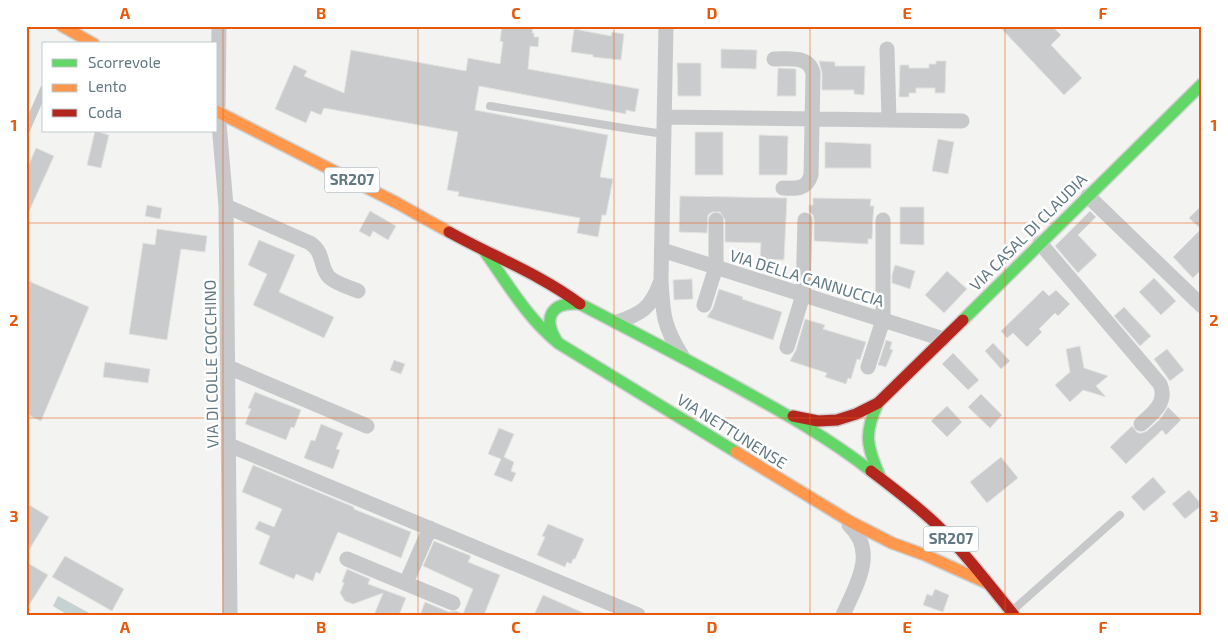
<svg xmlns="http://www.w3.org/2000/svg" width="1228" height="641" viewBox="0 0 1228 641" font-family="'Exo 2',sans-serif">
<style>
.water{fill:#c6d1d2}
.building{fill:#c9cbcc;stroke:#e2e2e1}
.lines{fill:none;stroke-linecap:round;stroke-linejoin:round}
.fast-casing{stroke:#cfd1d1;stroke-width:14}
.slow-casing{stroke:#cfd1d1;stroke-width:14}
.jam-casing{stroke:#cfd1d1;stroke-width:14}
.lane{stroke:#c7c8c9;stroke-width:8}
.street{stroke:#c7c8c9;stroke-width:15}
.fast{stroke:#63d668;stroke-width:11}
.slow{stroke:#ff974d;stroke-width:11}
.jam{stroke:#b3261e;stroke-width:11}
.grid{fill:none;stroke:#e8590c;stroke-width:1;stroke-opacity:0.55}
.labels{text-anchor:middle;stroke-width:5;stroke-linejoin:round;paint-order:stroke}
.shield{fill:#fff;stroke:#91a1a8;stroke-width:1}
.shield-label{font-size:15px;font-weight:bold;fill:#627982}
.street-label{font-size:16px;fill:#627982;stroke:#fff}
.neatline{fill:none;stroke:#e8590c;stroke-width:2}
.grid-label{font-size:16px;text-anchor:middle;font-weight:bold;fill:#e8590c}
</style>
<rect width="100%" height="100%" fill="#f3f3f1"/>
<path class="water" d="M58,596L89,613L88,615H68L53,606Z"/>
<path class="building" d="M502,26L516,28V26H533L532,33H534V37H539L538,47L530,46L528,69L639,89L635,112L626,110V114L479,86L475,110L608,135L600,177L613,179L606,215H602L598,237L577,233L580,218L458,196L459,192L447,190L458,132L324,108L321,115L311,111L306,123L275,109L294,65L307,71L304,76L344,93L351,50L466,71L468,58L500,64L503,42L500,41Z
M999,26H1052L1061,35L1051,45L1082,78L1064,95Z
M574,29L611,36L612,32L624,34L621,60L593,57V55L571,52Z
M721,49L757,50L756,69L721,68Z
M819,61L835,62V66H865L864,95L854,94V90H822V73Z
M936,61H946L945,93H935V88H916V93H909V97H899L900,65H909V68H929V64H936Z
M677,63H701V96H678Z
M778,68L796,69V96H777Z
M95,131L109,135L101,168L87,165Z
M695,132H723V175H695Z
M759,135L788,136L787,175H759Z
M938,139L954,142L948,174L932,171Z
M825,142L871,144V168H825Z
M36,148L54,156L26,218V171Z
M680,196L787,198L784,260L760,259L761,243L725,242V220L720,212H712L708,215L707,233L679,232Z
M813,198L871,199L870,206H874L873,217L872,239H868V244L814,241V220L813,215L809,212V205H813Z
M147,205L162,208L160,219L145,216Z
M1202,205V269L1193,278L1173,257L1201,229L1189,218Z
M900,207H924V245L900,244Z
M370,211L396,226L388,240L373,231L370,237L359,231Z
M1090,211L1096,217L1078,235L1097,255L1078,273L1055,246Z
M157,229L207,236L205,252L181,249L167,340L129,334L143,243L155,245Z
M259,240L295,255L279,292L334,317L324,338L253,305L267,274L248,265Z
M895,265L915,271L910,289L892,283V275Z
M947,271L967,289L944,313L925,295Z
M1154,278L1176,301L1161,315L1139,292Z
M692,279L693,299L674,300L673,280Z
M26,280L89,307L41,421L26,414Z
M719,289L743,297L742,299L782,312L773,340L707,317L713,308Z
M1043,290L1049,296L1056,290L1070,304L1058,316L1055,313L1039,329L1042,332L1027,347L1013,333L1007,338L1001,331Z
M1124,307L1151,336L1140,346L1114,316Z
M805,319L825,325L823,329L866,342L860,360L857,359L851,379L848,378L846,384L825,377L827,373L790,361L796,350Z
M886,340L892,342L890,349L893,350L886,367L878,365Z
M993,343L1010,361L1001,369L985,351Z
M1080,346L1084,368L1108,376L1096,386L1106,397L1083,390L1070,402L1055,385L1070,372L1066,349Z
M1167,349L1184,370L1170,381L1154,359Z
M953,353L979,380L968,390L942,364Z
M394,360L405,364L401,374L390,370Z
M105,362L150,369L148,383L103,377Z
M255,392L301,410L294,428L291,427L286,440L245,424L251,409L248,408Z
M981,394L1002,415L990,428L968,407Z
M947,406L962,422L947,437L931,421Z
M1168,407L1181,420L1166,435L1162,430L1126,464L1110,447L1132,426L1138,433H1142L1147,431L1161,418Z
M321,424L343,433L336,449L340,450L333,469L304,458L311,440L315,441Z
M499,428L514,434L504,457L514,462L511,471L516,473L512,482L494,475L501,459L488,454Z
M1001,457L1018,478L987,503L970,482Z
M253,465L354,507V509L411,532L401,558L338,532L320,574L316,572L313,581L296,574L294,579L259,564L270,536L255,529L259,521L274,527L282,509L242,492Z
M1153,477L1166,492L1144,511L1131,497Z
M1189,490L1202,505L1185,519L1172,504Z
M26,503L49,517L26,555Z
M548,524L584,539L575,559H573L571,564L567,562L565,567L537,555L545,537L542,536Z
M434,541L471,556L468,562L500,575L484,615H420L425,602L449,612L456,611L463,614L473,589L423,566Z
M65,556L124,589L112,611L52,577Z
M26,562L48,575L26,610Z
M347,569L370,579L368,584L406,598L399,615H374L383,593L353,604L345,601L340,593L344,583L342,582Z
M935,589L949,595L943,612L923,605L927,594L932,596Z
M543,595L588,615H534Z"/>
<g class="lines">
<defs>
<path id="fast" d="M485,252C508,284 527,318 558,343L736,452
M963,320L1202,84
M558,343C542,319 550,301 580,304C632,331 684,358 735,386C782,412 829,438 871,471
M878,403C863,435 867,445 880,477"/>
<path id="slow" d="M62,26L94,44
M216,111L397,203L449,232
M736,452L851,522L892,543L925,555L987,583"/>
<path id="jam" d="M449,232C492,256 540,274 580,304
M793,416L818,421L837,420L856,414L878,403L963,320
M871,471C893,488 916,505 936,524C965,552 989,585 1014,615"/>
</defs>
<use href="#fast" class="fast-casing"/>
<use href="#slow" class="slow-casing"/>
<use href="#jam" class="jam-casing"/>
<path class="lane" d="M490,106L630,129L664,134
M26,130L44,89
M1013,610L1120,515"/>
<path class="street" d="M219,26L218,112L226,206L230,615
M666,26L661,280C663,314 663,325 682,356
M887,49L889,120
M774,59C788,59 809,55 813,73L811,175C807,189 797,189 783,188
M664,117L962,121
M1088,196L1202,306
M226,206L310,243C325,253 319,266 329,277C336,284 349,287 358,291
M1040,243L1160,384C1168,402 1153,413 1141,424
M662,250L943,339
M704,305L716,267V220
M617,322C641,314 651,308 660,283
M787,347L803,295L805,220
M228,367L367,426
M868,367L883,320V220
M229,445L638,615
M347,559L453,603
M406,583L430,528
M843,615C856,585 878,552 849,525"/>
<use href="#fast" class="fast"/>
<use href="#slow" class="slow"/>
<use href="#jam" class="jam"/>
</g>
<path class="grid" d="M223,26V615M418,26V615M614,26V615M810,26V615M1005,26V615M26,223H1202M26,418H1202"/>
<g class="labels">
<g class="shield">
<rect x="324.5" y="167.5" width="55" height="25" rx="4"/>
<rect x="923.5" y="526.5" width="55" height="25" rx="4"/>
</g>
<g class="shield-label">
<text x="352" y="185">SR207</text>
<text x="951" y="544">SR207</text>
</g>
<g class="street-label">
<text transform="translate(1028 232) rotate(-45)" y="6">VIA CASAL DI CLAUDIA</text>
<text transform="translate(807 278) rotate(17)" y="6">VIA DELLA CANNUCCIA</text>
<text transform="translate(211 364) rotate(-91)" y="6">VIA DI COLLE COCCHINO</text>
<text transform="translate(732 431) rotate(32)" y="6">VIA NETTUNENSE</text>
</g>
</g>
<rect width="1228" height="641" fill="none" stroke="#ffffff" stroke-width="55"/>
<rect x="42" y="42" width="175" height="90" fill="#ffffff" stroke="#c0c9cd"/>
<rect x="52" y="59" width="25" height="8" fill="#63d668" stroke="#c0c9cd"/>
<text x="88" y="68" font-size="15" fill="#627982">Scorrevole</text>
<rect x="52" y="84" width="25" height="8" fill="#ff974d" stroke="#c0c9cd"/>
<text x="88" y="92" font-size="15" fill="#627982">Lento</text>
<rect x="52" y="109" width="25" height="8" fill="#b3261e" stroke="#c0c9cd"/>
<text x="88" y="118" font-size="15" fill="#627982">Coda</text>
<rect x="28" y="28" width="1172" height="586" class="neatline"/>
<g class="grid-label">
<text x="125" y="19">A</text>
<text x="321" y="19">B</text>
<text x="516" y="19">C</text>
<text x="712" y="19">D</text>
<text x="907" y="19">E</text>
<text x="1103" y="19">F</text>
<text x="14" y="131">1</text>
<text x="1214" y="131">1</text>
<text x="14" y="326">2</text>
<text x="1214" y="326">2</text>
<text x="14" y="522">3</text>
<text x="1214" y="522">3</text>
<text x="125" y="633">A</text>
<text x="321" y="633">B</text>
<text x="516" y="633">C</text>
<text x="712" y="633">D</text>
<text x="907" y="633">E</text>
<text x="1103" y="633">F</text>
</g>
</svg>
